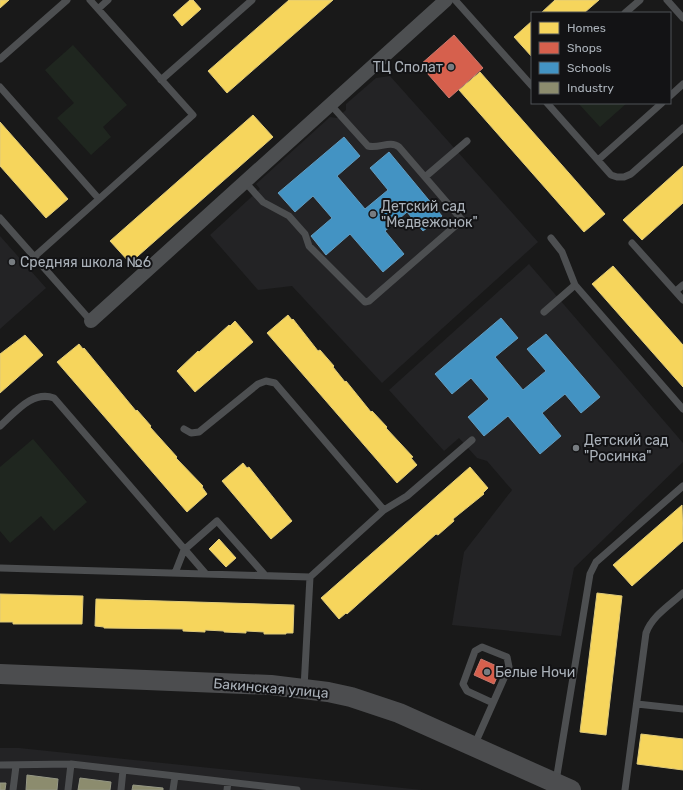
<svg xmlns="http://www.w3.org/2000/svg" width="683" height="790" viewBox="0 0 683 790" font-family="Rubik,sans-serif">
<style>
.built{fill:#232325}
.green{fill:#1f261f}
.homes{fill:#f6d55c;stroke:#dfca78}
.shops{fill:#d6604d;stroke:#c9786d}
.schools{fill:#4393c3;stroke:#629cc0}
.industry{fill:#8c8c6e;stroke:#959784}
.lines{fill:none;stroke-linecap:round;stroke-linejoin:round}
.lane{stroke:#4d4f51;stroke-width:7}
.street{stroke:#4d4f51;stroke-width:14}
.secondary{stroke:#4c4d4f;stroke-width:20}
.poi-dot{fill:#777c81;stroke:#131315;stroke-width:1.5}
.labels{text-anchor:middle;stroke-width:4;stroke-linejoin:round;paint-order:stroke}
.poi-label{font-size:14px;fill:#aab1b9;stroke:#131315;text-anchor:start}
.street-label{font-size:14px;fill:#aab1b9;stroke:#131315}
</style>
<rect width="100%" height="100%" fill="#191919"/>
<path class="built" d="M390,76L538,242L382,383L292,286L258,290L210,235L260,189L256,184L330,117L337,118L346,110V104L376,78Z
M0,236L46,288L0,329Z
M529,264L683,443V462L574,568L561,636L452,625L464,552L512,490L487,461L477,458L459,438L444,451L389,390Z
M0,748H19L422,790H0Z"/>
<path class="green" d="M73,45L127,105L103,127L111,137L91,155L57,118L74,103L45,70Z
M578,103H627L600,127Z
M33,439L87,502L54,531L41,516L10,543L0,531V467Z"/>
<path class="homes" d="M0,0H9L0,8Z
M190,0H193L201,9L182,26L173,15Z
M289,0H333L227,93L208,71Z
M555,0H599L584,13H541Z
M532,21V57L514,37Z
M480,72L605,214L584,232L459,90Z
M253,115L273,137L130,263L110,241Z
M0,122L68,199L46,218L0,166Z
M683,166V203L642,240L623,220Z
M613,266L683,345V387L592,284Z
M288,315L292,320L293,319L318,351L320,350L334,366L333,367L345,382L346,381L371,412L372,411L387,427L386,428L413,457L411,458L417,465L397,483L267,333Z
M235,321L253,342L195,392L177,371L198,351L199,352L229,325L230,326Z
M25,335L43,355L0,393V354Z
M79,344L83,349L84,348L136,411L137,410L151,426L150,427L177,457L176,458L203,486L202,487L207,494L187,512L57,362Z
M243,463L247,468L249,467L292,521L271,539L222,481Z
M470,467L488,488L483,493L484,494L453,519L454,521L438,535L436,534L347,614L346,613L339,619L321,598Z
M682,505L683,541L632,586L613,565Z
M219,539L236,558L226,567L209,549Z
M597,593L622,596L606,735L580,732Z
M0,594L83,596L82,624H13V622H0Z
M96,599L294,605L293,633H286V634H264V632L246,631V633L224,632V631L205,630V632L183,631V629L104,628V627L95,626Z
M641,734L683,739V770L637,764Z"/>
<path class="shops" d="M454,35L483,68L449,98L420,65Z
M481,659L501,668L494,684L474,675Z"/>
<path class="schools" d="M344,137L360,156L337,176L365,209L388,190L370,168L389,152L442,216L423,231L407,212L385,231L404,254L383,272L350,234L326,255L311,236L332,218L313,196L295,212L278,193Z
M501,318L518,338L495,357L523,390L546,371L527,349L546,334L600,397L581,413L565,394L542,413L561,436L540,454L508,416L484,436L468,417L489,399L471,378L452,394L435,374Z"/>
<path class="industry" d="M27,775L58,779L57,790H26Z
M80,778L111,782L110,790H78Z
M0,783H6L5,790H0Z
M133,785L163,788V790H132Z"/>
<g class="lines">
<path class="lane" d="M90,0L98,9
M455,0L532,86
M667,0L683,18
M625,13L640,0
M0,59L67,0
M161,80L252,0
M0,87L99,199
M670,96L683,84
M547,103L611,175L617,177H624L631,174L683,128
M598,160L662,103
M425,177L467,141
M245,182L263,202L289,216L305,234L309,246L365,302L369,301L462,220L399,147C390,140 379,149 368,146L330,104
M0,218L91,321
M551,238L562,252L575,285L683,409
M632,243L683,300
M34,257L193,115L98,9L108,0
M676,291L683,285
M544,312L575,285
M0,426C15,413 32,390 54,398L206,574
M184,429L191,433L199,432L258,384L266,381L275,383L384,510L310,577L304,688
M384,510L407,496L472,440
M0,568L310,577
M175,573L184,550L217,521L265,575
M637,704L683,709
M474,746L509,667L507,657L482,647L475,651L463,684L467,691L493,703
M0,765L71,764L297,790
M556,781L590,574L596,562L683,486
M13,790L16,766
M68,790L71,764
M121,790L123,770
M173,790L175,776
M227,790L228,782
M625,790L646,633C652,616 670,605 683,593"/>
<path class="street" d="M91,321L446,0"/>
<path class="secondary" d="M0,674L271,685L328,692L351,697L399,713L571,790"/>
</g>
<g class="poi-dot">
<circle cx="451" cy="67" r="4"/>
<circle cx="373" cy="214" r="4"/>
<circle cx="12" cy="262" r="4"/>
<circle cx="576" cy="448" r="4"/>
<circle cx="487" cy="672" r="4"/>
</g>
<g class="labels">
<g class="poi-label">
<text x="443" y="72" text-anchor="end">ТЦ Сполат</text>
<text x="381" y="211">Детский сад<tspan x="381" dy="16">"Медвежонок"</tspan></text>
<text x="20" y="267">Средняя школа №6</text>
<text x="584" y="445">Детский сад<tspan x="584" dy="16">"Росинка"</tspan></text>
<text x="495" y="677">Белые Ночи</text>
</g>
<g class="street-label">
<text transform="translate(271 688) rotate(5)" y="5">Бакинская улица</text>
</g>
</g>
<rect x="531" y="12" width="140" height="92" fill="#131315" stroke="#4f5257"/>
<rect x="539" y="22" width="20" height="12" fill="#f6d55c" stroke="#4f5257"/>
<text x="567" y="32" font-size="12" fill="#aab1b9">Homes</text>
<rect x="539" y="42" width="20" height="12" fill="#d6604d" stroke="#4f5257"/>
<text x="567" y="52" font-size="12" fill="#aab1b9">Shops</text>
<rect x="539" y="62" width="20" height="12" fill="#4393c3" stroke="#4f5257"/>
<text x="567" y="72" font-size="12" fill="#aab1b9">Schools</text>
<rect x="539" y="82" width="20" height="12" fill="#8c8c6e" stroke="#4f5257"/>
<text x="567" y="92" font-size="12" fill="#aab1b9">Industry</text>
</svg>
